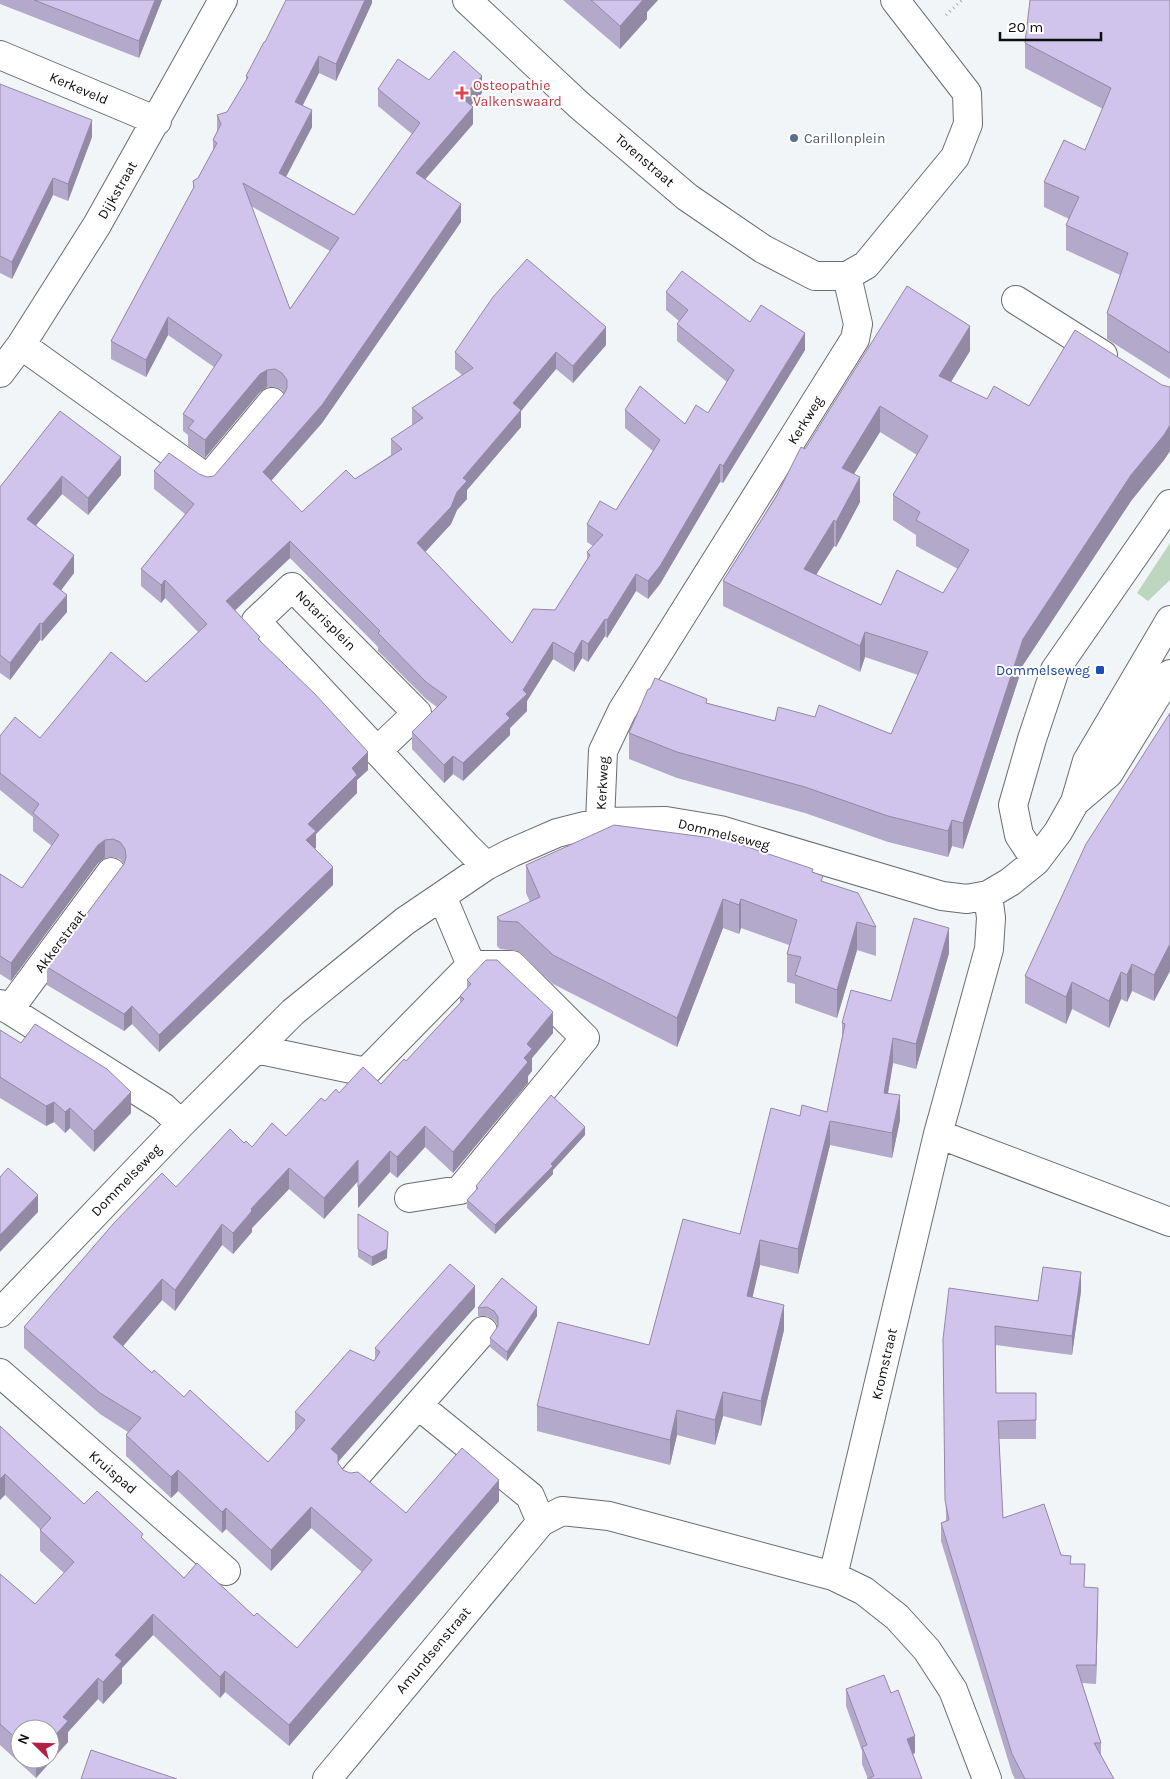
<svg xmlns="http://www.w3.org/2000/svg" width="1170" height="1779" viewBox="0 0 1170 1779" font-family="Karla,sans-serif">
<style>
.green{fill:#bcd6c0}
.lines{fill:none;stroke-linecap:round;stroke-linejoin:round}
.minor-casing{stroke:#6a6d6f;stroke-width:30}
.path{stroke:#a6a8ab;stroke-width:3;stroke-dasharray:1 4;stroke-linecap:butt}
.minor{stroke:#fff;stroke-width:28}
.wall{fill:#b3a9cb;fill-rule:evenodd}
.shaded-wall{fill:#9289a5}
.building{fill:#d0c4ec;stroke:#9289a5;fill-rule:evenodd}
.health-dot{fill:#e0444e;stroke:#fff;stroke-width:2}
.service-dot{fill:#5c6f8a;stroke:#fff;stroke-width:2}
.transit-dot{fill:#1a4fb4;stroke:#fff;stroke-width:2}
.labels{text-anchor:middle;stroke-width:4;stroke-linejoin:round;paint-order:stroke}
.health-label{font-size:14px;fill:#be3a42;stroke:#fff;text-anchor:start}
.street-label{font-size:14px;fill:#0d0e0f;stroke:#fff}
.service-label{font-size:14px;fill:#4e5e75;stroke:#fff;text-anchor:start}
.transit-label{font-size:14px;fill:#164399;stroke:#fff;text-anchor:end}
</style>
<rect width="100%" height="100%" fill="#f2f5f8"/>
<path class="green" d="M1170,543V580L1148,601L1137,593Z"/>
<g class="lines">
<defs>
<path id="minor" d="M467,0L579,105L687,197L763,249L815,276H847
M0,55L157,121
M847,276L866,265L955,157L968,124L967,93L895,0
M1016,300L1103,355
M21,345L208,479L272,402
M0,373L21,345L97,225L223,0
M377,751L417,713L292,587L256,621L467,847L486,866
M1075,802L1109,773L1170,674
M600,822L603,751L622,711L855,339L858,324L847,276
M1036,861L1019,835L1013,805L1032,739L1055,670L1170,504
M0,1004L163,1107L181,1124
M9,1010L111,872
M256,1049L366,1072L471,965L442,896
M938,1134L1170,1222
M409,1198L460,1190L585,1038L512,965H471
M0,1313L181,1124L293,1012L405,921L486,866L511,853L557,833L600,822L666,821L720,830L942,896L967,899L988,895L1010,882L1036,861L1058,832L1075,802L1087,761L1170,620
M0,1373L226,1571
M418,1405L530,1496L541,1522
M353,1479L483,1331
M833,1576L938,1134L989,949L991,918L988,895
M327,1779L541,1522L562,1511L609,1516L833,1576L864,1591L897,1617L927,1650L953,1690L987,1779"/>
</defs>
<use href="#minor" class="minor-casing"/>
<path class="path" d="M946,15L962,0"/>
<use href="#minor" class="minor"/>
</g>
<path class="wall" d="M0,0H162L139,58L0,4Z
M372,0V3L336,81L319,73L303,105L312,127L286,177L354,215L412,134L378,106V89L429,80L482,93L471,105L473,124L425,179L461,222L322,423L271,481L302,512L355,479L391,455V439L412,425V408L462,375L455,369V352L606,345L573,383L556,369L521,411V427L467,490V499L457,510L451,524L425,552L512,643L555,610L587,560V552L593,546L587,542V524L616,510L653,451L625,428V410L685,424L708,413L727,382L677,341V324L679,321L666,310V292L750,322L805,350L723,483L720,482L660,584L648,599L636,591L607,638L605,636L588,662L582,658L574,672L553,659L527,701V711L510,728V735L463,781L453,774L444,783L412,749V732L437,707L426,699L378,651V647L290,558L235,610L368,770L357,780V793L316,834L315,849L333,885L159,1052L132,1024L124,1031L47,985V967L124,864L120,859L113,857L105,858L98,863L11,981L0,974V874L22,888L52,846L33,831V817L0,790V736L40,738L146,682L198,632L165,598L161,603L141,586V569L185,514L154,489V471L199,474L207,477L214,476L284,394L282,390L275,387H267L260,392L205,458L188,446V435L183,431V414L214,367L168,335L146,377L111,359V341L193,189V181L198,178L213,151V140L217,131V115L227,112L246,81V76L265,42ZM251,206L330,251L290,309Z
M563,0H658L647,12V19L620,49Z
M1170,0V379L1107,339V313L1120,275L1066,250V225L1069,219L1044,207V182L1085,150L1103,109L1025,68V43Z
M0,84L92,137L68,201L53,195L12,279L0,273Z
M970,351L951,382L987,399L1029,406L1162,385L1170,387V451L1164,460L1131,501L1023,665L963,849L952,846L948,857L888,842L805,813L677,778L629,759V733L707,703L775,721L815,717L891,734L918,675L865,657L860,672L723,606V581L805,449ZM880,432L917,455L893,495V520L916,535V546L958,569L943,593L881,605L816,575L834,546L836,547L860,502L854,474Z
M60,411L121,475L88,515L62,494L36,525L74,573L61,590L67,612L42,641L40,640L10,680L0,673V487Z
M1170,713V971L1154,1001L1132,991L1127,1002L1121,999L1109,1028L1072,1009L1066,1024L1025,1003V976Z
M526,865L813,873L876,927V956L857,950L837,1018L795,1003V984L787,982V954L789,945L741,928L739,934L723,928L677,1047L553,984L518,951L500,949L497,946V917L530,902L526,893Z
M949,953L916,1069L893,1063L888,1093L900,1120L892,1158L830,1145L798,1274L760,1265L752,1297L784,1330L761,1426L723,1416L715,1445L677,1435L670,1465L537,1431V1406L649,1345L740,1234L800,1116L827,1112L842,1038V1023L891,1001Z
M467,980L553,1033L532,1058V1071L528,1076V1083L453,1173L425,1147L397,1178L390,1172L358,1208V1181L324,1219L289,1189L252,1228V1232L233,1254L222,1245L175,1311L162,1300L123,1346L152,1373L268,1462L295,1431V1412L374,1361L375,1359V1348L475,1307L338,1461V1463L343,1470L406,1513L499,1501L289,1746L225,1692L220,1698L153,1635L122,1668V1683L103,1704L98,1699L68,1732V1742L36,1778L0,1745V1574L35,1604L64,1573L40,1551V1529L5,1495L0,1426L84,1504L143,1539L184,1578L254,1616L297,1648L362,1572L311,1528L271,1571L226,1529L222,1533L178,1491L171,1498L126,1456V1435L128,1432L100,1414L24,1348V1327L176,1187L244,1143L252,1147L286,1136L325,1101L339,1093L381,1084L406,1061L460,1003V996L467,988ZM20,1729L50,1759H20Z
M0,1030L131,1113L94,1152L70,1128L65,1133L54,1122L46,1126L0,1098Z
M585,1135L553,1170V1174L495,1234L467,1208V1200L476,1190V1186Z
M358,1214L387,1258L372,1266L358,1257Z
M502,1278L537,1316L507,1361L490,1347V1338L498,1327V1326L494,1320L487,1316H478V1308Z
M1081,1291L1072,1355L996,1345V1393H1036V1439H999L1003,1518L1061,1555L1071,1564L1084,1587L1098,1607L1096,1684L1082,1683L1101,1743V1755L1114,1779H1015L1012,1773L941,1541V1523L946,1521L943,1339L1038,1301Z
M846,1689L915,1753L913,1754L922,1779H868L862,1764V1751L846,1706Z"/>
<path class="shaded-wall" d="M155,0H162L139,58V41Z
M365,0H372V3L336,81V64Z
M643,0H658L647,12V19L620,49V26Z
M319,56V73L295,120V102Z
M482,76V93L462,115V98Z
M473,107V124L416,190V173Z
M312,110V127L279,190V173Z
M92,120V137L68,201V184Z
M53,178V195L12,279V262Z
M461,204V222L322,423L263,490V472Z
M168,317V335L146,377V360Z
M970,326V351L939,401V376Z
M606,327V345L573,383V366Z
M805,333V350L723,483V466Z
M556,352V369L521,411V427L467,490V499L457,510L451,524L417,561V543L463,478L513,403Z
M267,370V387L260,392L205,458V440L260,374Z
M880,406V432L842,493V468Z
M1170,425V451L1164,460L1131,501L1023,665L963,849V823L1023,639L1131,475Z
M121,457V475L88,515V498Z
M720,464V482L660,584L648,599V581Z
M62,476V494L27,536V519Z
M860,477V502L836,547V522Z
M834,520V546L804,594V569Z
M290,541V558L226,619V601Z
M74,555V573L53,601V584Z
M636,574V591L607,638V620Z
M165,580V598L161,603V585Z
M67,595V612L42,641V624Z
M605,619V636L588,662V644Z
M40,623V640L10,680V663Z
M865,632V657L860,672V646Z
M582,640V658L574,672V654Z
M553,642V659L527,701V711L510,728V735L463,781V763L506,714L523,690Z
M368,752V770L357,780V793L316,834V848L306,857V840L308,824L352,768Z
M453,756V774L444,783V765Z
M952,820V846L948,857V831Z
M105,840V858L98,863L11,981V963L98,845Z
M333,867V885L159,1052V1035Z
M723,899V928L677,1047V1018Z
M741,899V928L739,934V905Z
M857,922V950L837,1018V990Z
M949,928V953L916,1069V1044Z
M1170,944V971L1154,1001V975Z
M1132,964V991L1127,1002V975Z
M1121,972V999L1109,1028V1001Z
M1072,982V1009L1066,1024V997Z
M132,1006V1024L124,1031V1014Z
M553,1012V1033L532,1058V1071L528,1076V1083L453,1173V1152L524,1058L527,1044Z
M893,1038V1063L884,1117V1093Z
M131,1092V1113L94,1152V1131Z
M900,1095V1120L892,1158V1133Z
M54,1102V1122L46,1126V1106Z
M70,1108V1128L65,1133V1112Z
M830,1121V1145L798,1274V1249Z
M425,1126V1147L397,1178V1157Z
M585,1127V1135L553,1170V1174L495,1234V1225Z
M390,1151V1172L358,1208V1187Z
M358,1160V1181L324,1219V1198Z
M289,1168V1189L252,1228V1232L233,1254V1233L251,1209Z
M38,1195V1212L0,1252V1235Z
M222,1224V1245L175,1311V1290Z
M388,1232L387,1258L372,1266V1257Z
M760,1240V1265L747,1321V1296Z
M1081,1272V1291L1072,1355V1336Z
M162,1279V1300L113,1358V1337Z
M475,1286V1307L331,1470V1449Z
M784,1305V1330L761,1426V1401Z
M537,1307V1316L507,1361V1352Z
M723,1392V1416L715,1445V1420Z
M677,1410V1435L670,1465V1440Z
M178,1470V1491L171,1498V1477Z
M5,1474V1495L0,1500V1479Z
M499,1480V1501L289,1746V1725Z
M311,1507V1528L271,1571V1550Z
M226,1508V1529L222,1533V1512Z
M1098,1588V1607L1096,1684V1665Z
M153,1614V1635L122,1668V1683L103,1704V1682L115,1655Z
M225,1671V1692L220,1698V1677Z
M98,1678V1699L68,1732V1742L36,1778V1759H50V1741L63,1717Z
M915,1736V1753L907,1756V1739Z"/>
<path class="building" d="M34,0H155L139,41Z
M286,0H365L336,64L319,56L295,102L312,110L279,173L354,215L420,123L378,89L398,59L429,80L454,51L482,76L462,98L473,107L416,173L461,204L322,405L263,472L302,512L346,470L355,479L402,449L391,439L423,418L412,408L473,368L455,352L493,297L527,259L606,327L573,366L556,352L513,403L521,410L463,478L467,481L457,492L451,507L417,543L512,643L533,609L555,610L590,555L587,552L603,535L587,524L600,501L616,510L660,440L625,410L640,386L685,424L696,405L708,413L734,370L677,324L688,310L666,292L682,271L750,322L761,305L805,333L723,466L720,464L660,566L648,581L636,574L607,620L605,619L588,644L582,640L574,654L553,642L523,690L527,694L506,714L510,718L463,763L453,756L444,765L412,732L447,697L426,682L378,633L380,631L290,541L226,601L260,637L258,639L315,694L368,752L352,768L357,775L308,824L316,831L306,840L333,867L159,1035L132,1006L124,1014L47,967L124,864L126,857L125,849L120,842L113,839L105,840L98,845L11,963L0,956V874L22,888L59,835L33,813L39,804L0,773V736L15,717L40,738L111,652L146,682L207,624L165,580L161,585L141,569L194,504L154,471L169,453L199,474L207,477L214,476L284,394L287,388V380L282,373L275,369L267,370L260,374L205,440L188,428L194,421L183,414L222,355L168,317L146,360L111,341L194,187L193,181L198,178L217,143L213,140L221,124L217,115L227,112L248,77L246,76L264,42H265ZM243,183L339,238L290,309Z
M591,0H643L620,26Z
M1030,0H1170V353L1107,313L1128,253L1066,225L1079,197L1044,182L1064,140L1085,150L1111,88L1025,43Z
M0,84L92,120L68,184L53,178L12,262L0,256Z
M907,286L970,326L939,376L987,399L994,386L1029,406L1075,330L1162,385L1170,387V425L1164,435L1131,475L1023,639L963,823L952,820L948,831L888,816L805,787L677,752L629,733L648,689H650L655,678L707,699L706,703L775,721L778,707L815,717L819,705L891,734L928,652L865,632L860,646L723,581L776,497L801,447L805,449ZM880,406L928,436L893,495L920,512L916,520L969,550L943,593L897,570L881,605L804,569L834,520L836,522L860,477L842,468Z
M60,411L121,457L88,498L62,476L27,519L74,555L53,584L67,595L42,624L40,623L10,663L0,655V487Z
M1170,713V944L1154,975L1132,964L1127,975L1121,972L1109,1001L1072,982L1066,997L1025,976L1086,844Z
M614,825L727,840L813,869L812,872L823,876L821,881L858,893L876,927L857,922L837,990L795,975L801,957L787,954L797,920L741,899L739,905L723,899L677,1018L553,955L518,922L500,921L497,917L540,897L526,865Z
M914,918L949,928L916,1044L893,1038L884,1093L900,1095L892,1133L830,1121L798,1249L760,1240L747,1296L784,1305L761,1401L723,1392L715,1420L677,1410L670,1440L537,1406L558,1322L649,1345L683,1219L740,1234L771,1108L800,1116L802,1105L827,1112L845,1024L842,1023L851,990L891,1001Z
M486,960H497L553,1012L527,1044L532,1049L524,1058L528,1062L453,1152L425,1126L397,1157L390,1151L358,1187V1160L324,1198L289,1168L251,1209L252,1211L233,1233L222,1224L175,1290L162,1279L113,1337L152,1373L154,1370L184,1397L190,1390L268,1462L305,1420L295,1412L350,1350L374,1361L380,1352L375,1348L450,1264L475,1286L331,1449L338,1455V1463L343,1470L350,1473L358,1472L406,1513L462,1448L499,1480L289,1725L225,1671L220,1677L153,1614L115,1655L122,1661L103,1682L98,1678L63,1717L68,1721L50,1741V1729H20V1742L0,1724V1574L35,1604L74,1562L40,1530L51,1518L5,1474L0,1479V1426L84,1504L97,1491L143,1534L141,1537L184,1578L197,1563L254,1616L257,1613L297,1648L372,1560L311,1507L271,1550L226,1508L222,1512L178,1470L171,1477L126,1435L141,1418L100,1393L24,1327L114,1223L162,1173L176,1187L230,1129L244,1143L246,1141L252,1147L272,1123L286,1136L321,1098L325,1101L336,1089L339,1093L363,1067L381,1084L404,1059L406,1061L464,999L460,996L471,984L467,980Z
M35,1024L107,1069L131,1092L94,1131L70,1108L65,1112L54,1102L46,1106L0,1077V1030L21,1043Z
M551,1095L585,1127L551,1164L553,1166L495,1225L467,1200L478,1188L476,1186Z
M8,1168L38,1195L0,1235V1177Z
M358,1214L388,1232L387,1249L372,1257L358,1249Z
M1043,1267L1081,1272L1072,1336L995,1326L996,1393H1036V1420L998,1421L1003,1518L1044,1504L1061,1555L1071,1556L1070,1564H1085L1084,1587L1098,1588L1096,1665H1076L1101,1743H1094L1114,1779H1025L1012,1754L941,1523L949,1520L945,1500L943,1339L949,1288L1038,1301Z
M502,1278L537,1307L507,1352L490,1338L498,1326V1317L494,1311L487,1307L478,1308Z
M884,1675L891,1693L898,1690L915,1736L907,1739L922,1779H867L874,1776L862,1747L867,1745L846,1689Z
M91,1750L177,1779H81Z"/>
<path class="health-dot" d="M459.5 85.5h5v5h5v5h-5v5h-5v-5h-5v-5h5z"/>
<circle class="service-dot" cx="794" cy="138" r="5"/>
<rect class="transit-dot" x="1095" y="665" width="10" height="10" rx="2.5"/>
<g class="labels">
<g class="health-label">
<text x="473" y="90">Osteopathie<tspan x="473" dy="16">Valkenswaard</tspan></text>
</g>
<g class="street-label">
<text transform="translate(79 88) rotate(23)" y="5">Kerkeveld</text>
<text transform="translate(645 160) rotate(41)" y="5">Torenstraat</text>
<text transform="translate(117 190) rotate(-60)" y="5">Dijkstraat</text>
<text transform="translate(805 420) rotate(-58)" y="5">Kerkweg</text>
<text transform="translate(326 620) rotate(45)" y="5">Notarisplein</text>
<text transform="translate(602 783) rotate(-87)" y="5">Kerkweg</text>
<text transform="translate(724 834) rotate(14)" y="5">Dommelseweg</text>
<text transform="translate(60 941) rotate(-53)" y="5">Akkerstraat</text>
<text transform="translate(126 1180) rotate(-46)" y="5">Dommelseweg</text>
<text transform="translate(884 1364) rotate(-77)" y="5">Kromstraat</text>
<text transform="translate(113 1472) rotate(41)" y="5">Kruispad</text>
<text transform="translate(433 1650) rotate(-50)" y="5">Amundsenstraat</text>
</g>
<g class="service-label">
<text x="804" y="143">Carillonplein</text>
</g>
<g class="transit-label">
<text x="1090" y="675">Dommelseweg</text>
</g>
</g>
<g transform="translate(35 1744) rotate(293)"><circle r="24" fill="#ffffff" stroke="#9e9f9f"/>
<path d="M0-4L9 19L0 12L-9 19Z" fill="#b22047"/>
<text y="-8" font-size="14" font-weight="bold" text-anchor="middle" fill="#0d0e0f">N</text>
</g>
<path d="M1000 32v8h101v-8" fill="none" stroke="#0d0e0f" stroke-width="2.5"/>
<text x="1008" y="32" font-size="15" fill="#0d0e0f" stroke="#ffffff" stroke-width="4" paint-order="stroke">20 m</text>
</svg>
